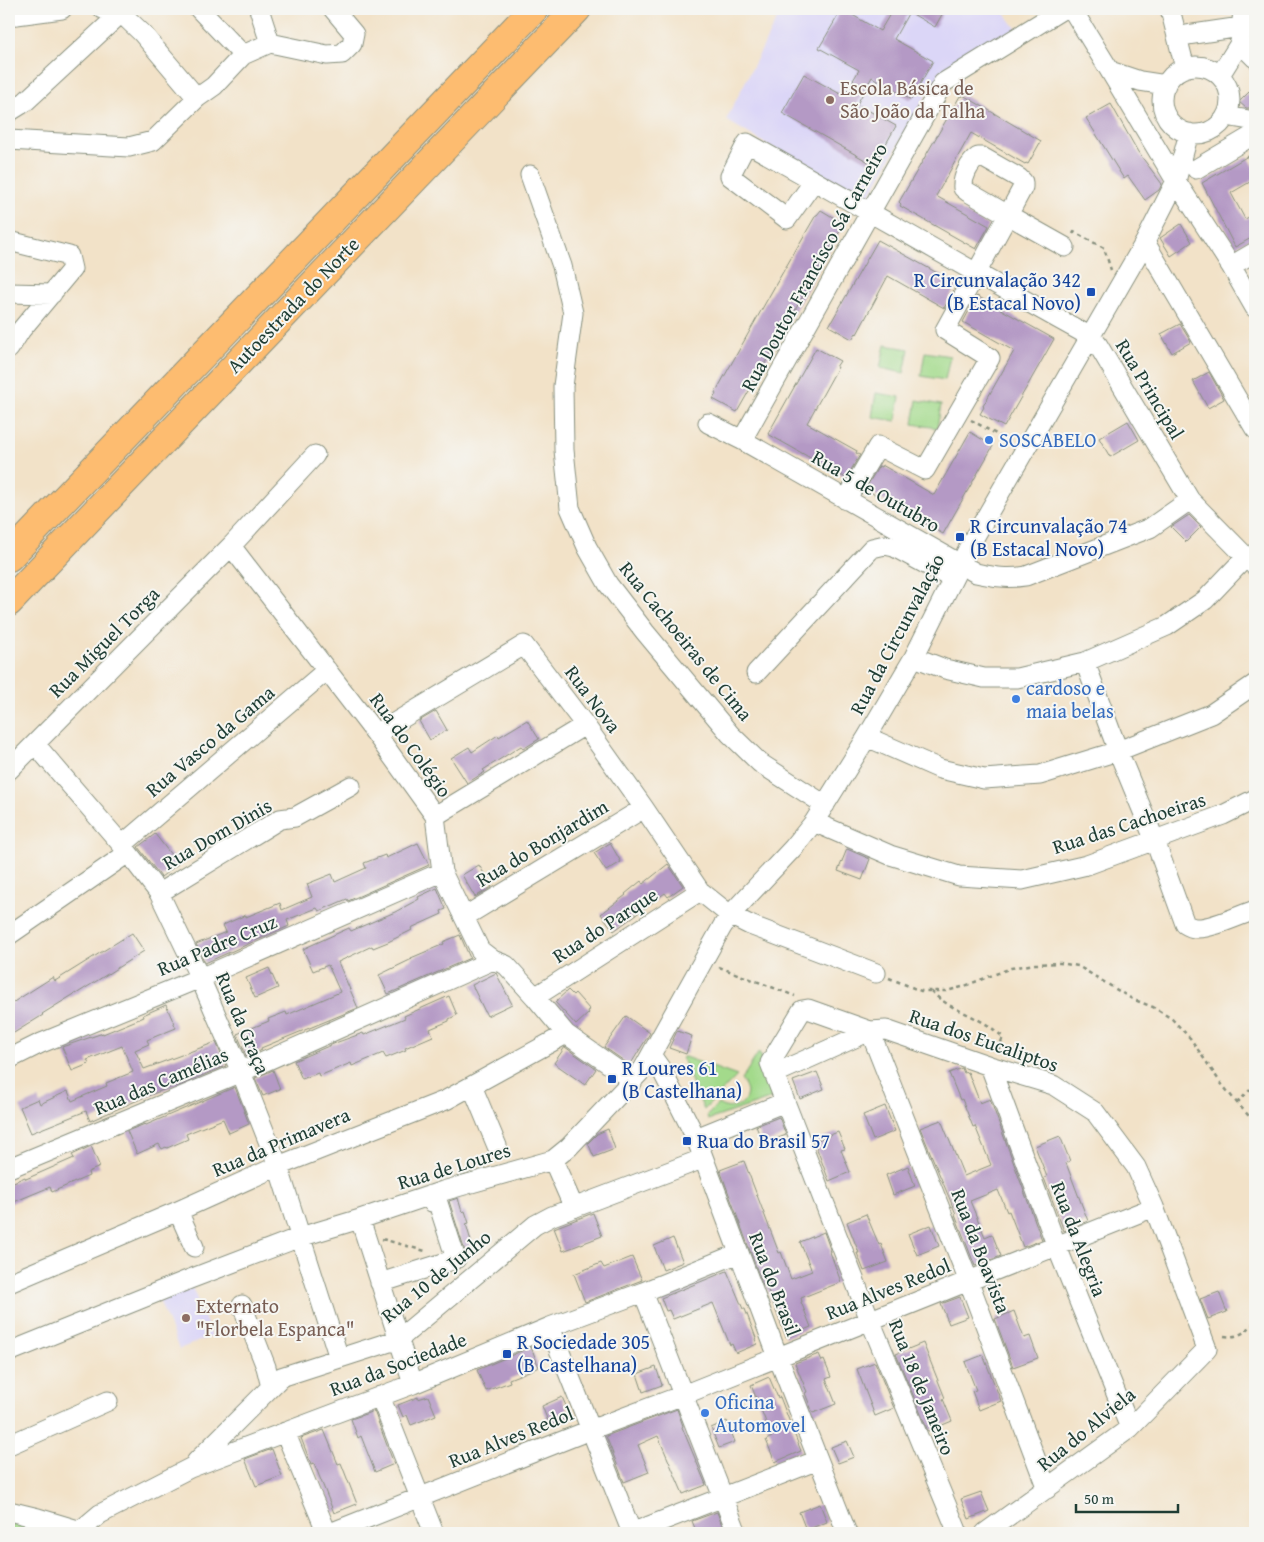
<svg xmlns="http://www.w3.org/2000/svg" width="1264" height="1542" viewBox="0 0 1264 1542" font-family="'Gentium Book Plus',serif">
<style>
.built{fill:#dbd6f7}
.green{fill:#a3da8b;stroke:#618c60}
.building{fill:#b499c5}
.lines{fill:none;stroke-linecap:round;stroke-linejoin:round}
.minor-casing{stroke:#88907e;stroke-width:21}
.highway-casing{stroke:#88907e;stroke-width:30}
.path{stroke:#88907e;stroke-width:2.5;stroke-dasharray:4 4;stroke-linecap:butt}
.minor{stroke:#fff;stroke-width:19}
.highway{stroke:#fdbc70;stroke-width:28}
.education-dot{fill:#8d6e63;stroke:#f6f6f2;stroke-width:2}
.transit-dot{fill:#1a4fb4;stroke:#f6f6f2;stroke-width:2}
.shop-dot{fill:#3f7fe0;stroke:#f6f6f2;stroke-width:2}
.labels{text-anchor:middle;stroke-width:4;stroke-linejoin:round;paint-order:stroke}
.education-label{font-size:20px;fill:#785e54;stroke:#f6f6f2;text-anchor:start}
.street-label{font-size:20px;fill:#1f3d34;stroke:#f6f6f2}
.transit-label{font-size:20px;fill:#164399;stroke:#f6f6f2;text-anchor:start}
.shop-label{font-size:20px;fill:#366cbe;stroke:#f6f6f2;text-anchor:start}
</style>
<rect width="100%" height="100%" fill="#f6f6f2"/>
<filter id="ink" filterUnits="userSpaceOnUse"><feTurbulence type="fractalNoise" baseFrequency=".02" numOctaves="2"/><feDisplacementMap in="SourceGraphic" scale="10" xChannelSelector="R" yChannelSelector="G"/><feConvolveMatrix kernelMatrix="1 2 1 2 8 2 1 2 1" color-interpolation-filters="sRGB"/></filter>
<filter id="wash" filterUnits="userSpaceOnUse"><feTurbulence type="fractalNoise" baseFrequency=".0096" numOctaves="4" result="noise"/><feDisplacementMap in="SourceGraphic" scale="20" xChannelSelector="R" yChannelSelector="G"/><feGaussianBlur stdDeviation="1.12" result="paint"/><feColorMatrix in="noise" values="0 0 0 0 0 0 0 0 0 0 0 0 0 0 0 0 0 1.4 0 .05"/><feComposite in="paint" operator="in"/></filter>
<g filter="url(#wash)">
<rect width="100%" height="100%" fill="#f2e2c8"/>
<path class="built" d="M782,9H1002L1018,31L935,80L865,203L726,120Z
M192,1287L212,1336L179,1349L159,1300Z"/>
<path class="green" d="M885,345L909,349L904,373L880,368Z
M925,352L950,356L945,380L921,376Z
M876,393L900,397L896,421L872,417Z
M917,400L941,405L937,428L913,424Z
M759,1052L775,1097L708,1120L707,1116L718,1104C737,1116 757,1096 741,1080Z
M683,1057H685L737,1076L704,1110L682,1059Z
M22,1523L42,1529V1530L34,1533H9V1525Z"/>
<g id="blocks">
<path class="building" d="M842,9L880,31L893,9H945L935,27L909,12L894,39L933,61L911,100L872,77L857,104L896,126L874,165L782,113L804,74L844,96L859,70L819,48Z
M1250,91L1255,97V102L1249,108H1246L1239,102Z
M963,95L1041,141L1028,164L1026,163L1025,164L971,133L936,196L989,226L976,249L900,206L901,204L899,202L960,96L962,97Z
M1111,104L1138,152L1162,184L1159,190L1145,200L1128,176L1124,179L1086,118Z
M1248,156L1255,168V179L1231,193L1245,219L1255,214V236L1235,247L1202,183Z
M821,210L844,224L737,412L713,399L716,394L715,393L776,284L816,215H817Z
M1181,224L1192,242L1171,256L1160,238Z
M878,240L957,284L944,308L888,276L857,334L856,333L852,339L829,326Z
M977,296L1054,339L1004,427L980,414L984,407L983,406L1014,351L963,322Z
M1180,324L1191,342L1172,353L1161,334Z
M816,348L840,361L836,367H838L807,423L857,451L856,453L860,455L846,478L768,434Z
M1209,372L1224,399L1208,408L1193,381Z
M1128,421L1139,440L1110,457L1099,438Z
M970,432L993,446L943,534L865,489L879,466L881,467L882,465L934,495Z
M1189,515L1201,527L1186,542L1171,527Z
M436,711L447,730L430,740L419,721Z
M527,720L539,739L523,749L521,746L483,770L485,772L467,783L451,758L469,747L472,752L498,735L499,737Z
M155,834L178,864L161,877L138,847Z
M418,843L429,865L348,901L347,899L319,911L317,908L287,920L289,926L205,963L196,944L226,932L223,925L246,915V917L280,903L282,910L312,897L307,884L332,874L335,882L366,868L364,863L385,855L386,858Z
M610,843L621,862L606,871L594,853Z
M847,849L870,859L862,880L838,871Z
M668,864L683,886L668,897L665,893L614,931L601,914L626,895L625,894L641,881L643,884Z
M479,865L492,887L475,897L462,875Z
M437,888L446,909L441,911L442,914L411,928L412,930L388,942L373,948L372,946L338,962L358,1008L261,1048L262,1050L247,1057L237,1034L269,1021L268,1019L286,1012L287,1015L340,992L328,965L313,971L303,949L349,928L351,931L395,912L419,899L418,897Z
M132,933L144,951L76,994V993L42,1014L43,1015L9,1036V1005L53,977L55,981Z
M460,935L470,958L388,994L379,975L412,959L411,958L444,944L443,942Z
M269,968L278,988L255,998L246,978Z
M496,973L512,1004L487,1016L472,985Z
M568,990L573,995L575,993L590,1010L588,1011L589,1013L576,1025L555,1002Z
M449,996L457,1015L449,1019V1021L430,1029L433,1036L405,1048L406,1050L386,1058L383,1053L352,1066L351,1063L319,1076L318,1073L302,1079L294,1061L338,1042L363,1033L364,1035L405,1018L404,1016Z
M166,1005L176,1028L147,1040L149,1044L135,1050L144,1069L216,1042L226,1066L177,1086L176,1085L145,1097L90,1121L86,1111L31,1133L20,1107L38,1099L40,1104L68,1091L72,1101L107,1086L106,1083L133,1072L122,1046L87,1060L89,1064L72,1071L62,1047L103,1033V1034L144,1017L143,1015Z
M626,1016L650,1033L632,1062L627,1063L604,1047Z
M677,1031L692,1036L686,1054L669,1048Z
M565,1047L596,1069L585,1085L554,1063Z
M962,1068L964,1073L968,1072L980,1103L990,1099L1042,1240L1023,1247L1009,1211L1007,1212L998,1190L970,1201L985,1237L992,1234L1001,1256L975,1266L955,1215L956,1214L920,1128L941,1120L964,1176L991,1165L975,1126L973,1127L962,1099L960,1100L949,1073Z
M273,1070L280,1089L263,1096L255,1078Z
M817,1072L824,1089L800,1099L793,1081Z
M235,1087L249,1124L229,1133L223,1119L186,1134L188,1139L167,1148L166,1147L162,1149L159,1144L137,1154L127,1131L145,1124L146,1125Z
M885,1106L895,1131L873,1140L863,1115Z
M779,1117L786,1135L763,1144L756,1126Z
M608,1129L615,1149L594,1157L588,1143L597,1134Z
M838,1132L845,1149L841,1150L850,1172L829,1181L814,1141Z
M1060,1136L1070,1161L1066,1163L1088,1221L1064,1231L1044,1178L1047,1177L1035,1146Z
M91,1146L100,1167L88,1172L89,1176L52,1192L50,1187L9,1204V1184L25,1177L26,1179L74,1158L72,1155Z
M744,1161L779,1253L781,1252L791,1279L812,1271L800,1242L824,1232L831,1252H830L841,1282L801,1298L802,1302H801L811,1327L786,1337L766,1285L763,1286L720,1170Z
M908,1166L915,1186L893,1195L886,1175Z
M458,1198L462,1212L465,1211L469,1223L466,1224L475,1255L467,1258L449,1201Z
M593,1213L602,1236L563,1251L554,1228Z
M866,1214L879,1245L881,1244L888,1262L864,1271L857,1253H859L847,1222Z
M931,1225L939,1246L917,1255L908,1234Z
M673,1238L683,1262L663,1270L654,1246Z
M632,1257L642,1280L585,1302L574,1274L601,1263L604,1268Z
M727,1271L743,1309H745L756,1338L755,1339L757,1344L736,1353L732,1344L730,1345L713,1303L673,1319L669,1310L666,1311L661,1298Z
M1219,1292L1227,1312L1208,1319L1200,1299Z
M960,1297L968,1317L949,1324L941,1304Z
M1014,1311L1024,1338L1030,1336L1038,1358L1013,1367L995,1319Z
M923,1343L945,1398L943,1399L952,1421L928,1431L896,1354Z
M531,1347L539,1367L509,1379L510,1382L486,1391L477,1370Z
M819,1354L822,1361L824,1360L831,1377L826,1379L836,1404L813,1413L805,1393L807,1392L795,1363Z
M983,1355L1001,1401L979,1410L972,1391L976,1390L965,1362Z
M875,1362L894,1408L875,1416L857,1369Z
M656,1367L662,1385L643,1392L637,1374Z
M769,1377L778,1398L780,1397L801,1451L775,1462L766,1440L772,1437L751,1385Z
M428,1396L436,1415L411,1425L407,1415L403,1417L398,1405L418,1397V1399Z
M562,1397L571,1417L550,1426L542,1406Z
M677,1409L683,1426L682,1427L706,1485L683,1494L658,1436L638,1445L649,1472L624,1482L606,1436Z
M374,1411L394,1464L375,1472L361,1436L358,1438L351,1419Z
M727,1421L735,1442L719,1448L711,1428Z
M324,1430L338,1464L341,1463L357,1504L334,1513L314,1463L311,1464L301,1438Z
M847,1441L854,1457L838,1463L831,1447Z
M272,1449L282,1476L256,1486L245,1459Z
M981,1492L989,1511L969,1519L961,1499Z
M820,1504L827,1522L806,1530L799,1512Z
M717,1512L725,1533H697L692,1521Z"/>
</g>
</g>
<g filter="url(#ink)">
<use href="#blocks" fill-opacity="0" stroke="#88907e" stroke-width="1"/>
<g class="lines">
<defs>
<path id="minor" d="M103,9L121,13L142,33L197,98
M199,9L243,55
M259,9L270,43
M1072,9L1110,71L1140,81L1166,85
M1170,9L1185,68
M9,16L62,9
M1187,35L1241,27
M1240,43L1255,58
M1162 100a34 34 0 1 1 68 0a34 34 0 1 1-68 0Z
M1110,71L1176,181L1231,266L1255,308
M1220,75L1240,43L1243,9
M9,112L25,102L121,13
M1226,116L1255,121
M9,140L129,147L153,141L197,98L214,86L243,55L270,43L327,55L342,54L352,44L354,34L333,9
M978,157H982L1019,178L1023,182V187L1008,215L968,192L963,188C962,178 969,163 978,157Z
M1196,169L1255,134
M530,175L562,266L573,313L563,386L564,450L570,508L587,547L608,584L645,632L730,734L760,763L825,805
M814,181L787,219L730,176L747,143C862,207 976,274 1091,337L1098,345L1190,500L1255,566
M9,241L69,256L72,269L21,330L9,349
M1145,242L1255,429
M1231,266L1255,252
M9,293L52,294
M708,423L742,440L976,573C994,577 1008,579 1026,576L1150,528L1190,500
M742,440L943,83L1063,9
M846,500L878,446L925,470L990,358L945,330L1008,215L1065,247
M231,546L376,734L435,816L442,872L480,950L493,960L506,965L535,997L566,1034L633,1081
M914,657L945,669L984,678H1017L1085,662L1167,626L1205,600L1246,557
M1085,662L1118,751L1155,841L1185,924C1188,926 1192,928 1196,928C1211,929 1240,915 1255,910
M756,673L872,548L885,545L894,547L953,579
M376,734L524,645L585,725L644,808L700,891L730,915L750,925L876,973
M867,737L940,769L984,779L1040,775L1118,751L1211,714L1255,684
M35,744L122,845L159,893L200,978L241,1072L278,1166L339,1358
M9,770L231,546L315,455
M435,816L585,725
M814,822L890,855L959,876L1022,880L1087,865L1223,815L1255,799
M122,845L327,670
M159,893L280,819L295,817L351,786
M464,917L644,808
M9,935L128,853
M535,997L700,891
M651,1055L661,1069L696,1138L778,1357L847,1533
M9,1059L39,1044L200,978L442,872
M990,1066L1057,1247L1130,1428
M774,1074L870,1031L969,1282L1047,1489
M472,1086L497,1146
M696,1138L785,1102
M553,1160L574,1208
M9,1168L241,1072L493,960
M178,1211L194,1247
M360,1219L413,1384
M9,1283L178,1211L278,1166L446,1100L566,1034
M380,1283L456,1259L437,1200L432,1202L430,1195
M643,1292L737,1533
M242,1305L266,1367L271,1387
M550,1327L632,1533
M9,1352L190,1279L300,1237L360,1219L443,1191L553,1160L569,1147L643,1069L722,927L730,915L793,848L814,822L867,737L914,657L971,543L1145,242L1176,181L1189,133
M380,1396L434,1533
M285,1432L327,1533
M9,1445L108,1401
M196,1462L281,1377L399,1339L535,1225L552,1216L702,1159
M9,1511L38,1518L88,1533
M81,1530L100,1514L190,1468L413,1384L550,1327L643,1292L739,1253
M330,1533L590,1430L683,1395L1154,1207
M631,1533L818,1460
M958,1533L870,1320L770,1063L802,1010L808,1009L870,1031L886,1030L990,1066L1053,1085L1095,1112L1136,1167L1154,1207L1207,1349L1130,1428L985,1533"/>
<path id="highway" d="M9,557L534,9
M9,602L577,9"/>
</defs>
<use href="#minor" class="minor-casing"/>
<use href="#highway" class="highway-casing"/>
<path class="path" d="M1073,234L1074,232L1104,248L1111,270
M971,420L1012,443
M719,967L795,996
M889,978L921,991H946L962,987L1011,968L1035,964L1060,963L1078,966L1132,999L1153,1007L1172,1019L1190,1038L1220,1082L1237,1103L1249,1116L1255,1119
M931,991C946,1007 966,1012 984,1023C991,1027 997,1032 1003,1037L997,1053
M1237,1103L1255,1085
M382,1239L425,1251
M1224,1336C1238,1338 1245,1333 1255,1322"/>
<use href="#minor" class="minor"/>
<use href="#highway" class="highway"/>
</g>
</g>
<g class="education-dot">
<circle cx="830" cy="100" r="5"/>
<circle cx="186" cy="1318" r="5"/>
</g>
<g class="transit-dot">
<rect x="1086" y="287" width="10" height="10" rx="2.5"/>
<rect x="955" y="532" width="10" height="10" rx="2.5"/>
<rect x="607" y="1074" width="10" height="10" rx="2.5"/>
<rect x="682" y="1136" width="10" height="10" rx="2.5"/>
<rect x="502" y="1349" width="10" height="10" rx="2.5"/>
</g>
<g class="shop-dot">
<circle cx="989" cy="440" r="5"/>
<circle cx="1016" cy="699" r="5"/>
<circle cx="705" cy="1413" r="5"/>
</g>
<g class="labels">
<g class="education-label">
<text x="840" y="95">Escola Básica de<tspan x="840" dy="23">São João da Talha</tspan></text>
<text x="196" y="1313">Externato<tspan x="196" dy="23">"Florbela Espanca"</tspan></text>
</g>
<g class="street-label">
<text transform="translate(814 267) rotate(-61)" y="7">Rua Doutor Francisco Sá Carneiro</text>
<text transform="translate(293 305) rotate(-46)" y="7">Autoestrada do Norte</text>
<text transform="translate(1150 389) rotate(59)" y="7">Rua Principal</text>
<text transform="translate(876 491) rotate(30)" y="7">Rua 5 de Outubro</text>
<text transform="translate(897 634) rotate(-62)" y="7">Rua da Circunvalação</text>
<text transform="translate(686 641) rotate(51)" y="7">Rua Cachoeiras de Cima</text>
<text transform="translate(104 642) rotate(-45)" y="7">Rua Miguel Torga</text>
<text transform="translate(593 699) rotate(53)" y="7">Rua Nova</text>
<text transform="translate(210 741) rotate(-40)" y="7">Rua Vasco da Gama</text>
<text transform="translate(411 745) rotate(54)" y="7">Rua do Colégio</text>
<text transform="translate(1129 823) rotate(-18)" y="7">Rua das Cachoeiras</text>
<text transform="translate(217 834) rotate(-30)" y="7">Rua Dom Dinis</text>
<text transform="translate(542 843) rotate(-31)" y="7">Rua do Bonjardim</text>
<text transform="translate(605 925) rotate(-33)" y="7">Rua do Parque</text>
<text transform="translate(217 945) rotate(-23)" y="7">Rua Padre Cruz</text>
<text transform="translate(243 1023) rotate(67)" y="7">Rua da Graça</text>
<text transform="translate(984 1040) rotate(19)" y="7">Rua dos Eucaliptos</text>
<text transform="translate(161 1081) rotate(-23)" y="7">Rua das Camélias</text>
<text transform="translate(281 1142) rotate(-23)" y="7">Rua da Primavera</text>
<text transform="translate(454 1166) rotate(-17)" y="7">Rua de Loures</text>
<text transform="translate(1079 1239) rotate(69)" y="7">Rua da Alegria</text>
<text transform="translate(981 1251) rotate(69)" y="7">Rua da Boavista</text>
<text transform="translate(436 1276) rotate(-39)" y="7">Rua 10 de Junho</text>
<text transform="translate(775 1284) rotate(69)" y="7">Rua do Brasil</text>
<text transform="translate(888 1289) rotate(-22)" y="7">Rua Alves Redol</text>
<text transform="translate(398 1364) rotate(-21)" y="7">Rua da Sociedade</text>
<text transform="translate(922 1387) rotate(68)" y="7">Rua 18 de Janeiro</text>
<text transform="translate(1086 1429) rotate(-39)" y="7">Rua do Alviela</text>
<text transform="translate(511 1437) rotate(-22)" y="7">Rua Alves Redol</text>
</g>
<g class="transit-label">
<text x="1081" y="287" text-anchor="end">R Circunvalação 342<tspan x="1081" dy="23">(B Estacal Novo)</tspan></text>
<text x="970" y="533">R Circunvalação 74<tspan x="970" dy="23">(B Estacal Novo)</tspan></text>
<text x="622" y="1075">R Loures 61<tspan x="622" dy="23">(B Castelhana)</tspan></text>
<text x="697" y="1148">Rua do Brasil 57</text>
<text x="517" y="1349">R Sociedade 305<tspan x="517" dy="23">(B Castelhana)</tspan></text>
</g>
<g class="shop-label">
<text x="999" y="447">SOSCABELO</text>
<text x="1026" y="695">cardoso e<tspan x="1026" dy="23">maia belas</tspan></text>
<text x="715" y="1409">Oficina<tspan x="715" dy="23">Automovel</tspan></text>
</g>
</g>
<rect width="1264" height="1542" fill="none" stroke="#f6f6f2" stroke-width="30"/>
<path d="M1076 1504v8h102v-8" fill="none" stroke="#1f3d34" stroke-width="2.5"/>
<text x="1084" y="1504" font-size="15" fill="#1f3d34" stroke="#f6f6f2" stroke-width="4" paint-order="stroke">50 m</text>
</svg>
